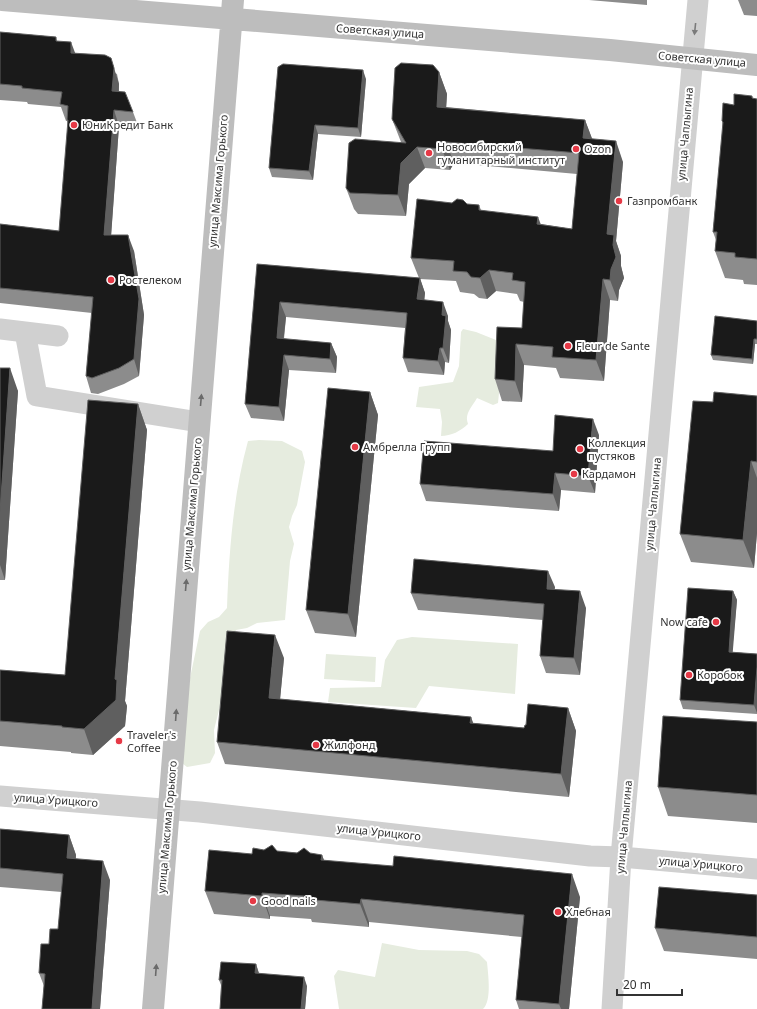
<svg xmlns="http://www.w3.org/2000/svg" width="757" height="1009" viewBox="0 0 757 1009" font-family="'Noto Sans',sans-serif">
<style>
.green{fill:#e6ecdf}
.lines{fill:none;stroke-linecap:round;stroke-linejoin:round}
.street{stroke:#d0d0d0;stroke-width:21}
.secondary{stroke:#bdbdbd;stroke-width:22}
.wall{fill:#8c8c8c}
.shaded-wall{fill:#5f5f5f}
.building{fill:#1a1a1a;stroke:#5f5f5f}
.oneway{fill:#7a7a7a}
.oneway2{fill:#6a6a6a}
.poi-dot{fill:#e63946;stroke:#fff;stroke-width:1.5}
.labels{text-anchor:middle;stroke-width:4;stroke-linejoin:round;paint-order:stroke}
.street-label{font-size:11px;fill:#333;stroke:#fff}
.poi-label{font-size:11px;fill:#333;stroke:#fff;text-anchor:start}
</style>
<rect width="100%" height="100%" fill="#fff"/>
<path class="green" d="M463,329L476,332L501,342L502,363L498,403L493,405L477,398C472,407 464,414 468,424C461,431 451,436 441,436L442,422L440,409L416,407L419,387L453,382L459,366L461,332Z
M259,440L282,441L302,451L305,462L297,505L292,516L289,527L294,544L290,561L285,620L257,623L247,628L236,630L232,639L228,674L214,730L215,753L210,763L187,767L178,760L190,678L200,631L208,622L219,617L227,608C229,553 233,495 248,441Z
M412,637L518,644L515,694L429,686L416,708L328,702L330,688L381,687L385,660L397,640Z
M326,654L376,657L375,682L324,679Z
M382,943L419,950L467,951L479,954L487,962C488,974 492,1000 483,1009H339L334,976L338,970L375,977Z"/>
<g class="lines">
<path class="street" d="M0,329L58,336
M25,332L37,396L199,422
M0,796L200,812L590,856L621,857L757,869
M612,1009L621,857L698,0"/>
<path class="secondary" d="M2,0L610,50L757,65
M153,1009L233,0"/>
</g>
<path class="wall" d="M589,0H647V5Z
M738,0H757V16L744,15Z
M0,32L56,37L57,41L75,53L117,74L119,84V91L133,112L139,128L119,126L111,235L134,251L144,315L139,376L124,384L98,394L91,393L86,376L92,313L0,303V224L59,231L68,123L67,121H66L61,107L28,104L27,102L0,100Z
M278,67L366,79L361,137L318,134L313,180L272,177L269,168Z
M439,72L447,94L446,107L585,120L592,139L623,162L616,241L621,256V266L624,278L619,290L618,301L610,300L604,381L560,378L556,368L524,365L522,402L502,401L495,379L522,328L524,302L520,301L517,294L496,291L487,299L479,298L474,294L460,292L456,281L420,279L425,293L424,300L448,316V321L451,330L449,363L445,362L444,375L408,372L403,358L405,328L286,317L284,339L331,343L337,357L336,373L289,370L284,421L251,418L245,404L257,264L419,278L411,258L467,204L479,205L481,210L541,224L572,229L577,174L454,163L450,170L425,168L409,184L406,216L358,214L354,209L346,188L401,142L392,119Z
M752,96L753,99H757V285L744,284L743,280L725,278L715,251L716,240L713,232L723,125L722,121L734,105Z
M757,321V344H755L753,364L713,360L711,355Z
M0,368L18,391L5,580H0Z
M370,392L378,415L356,637L315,633L306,610Z
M757,396V533L754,568L691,562L680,534L713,402Z
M138,404L147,430L125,701L127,706L125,726L93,755L71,753V752L0,746V670L65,675Z
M599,435L595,493L561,490L559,511L426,501L420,484L553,451Z
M555,587L554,589L586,608L580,675L546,673L540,656L543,620L418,610L411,593Z
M733,591L737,600L732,652L757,654V714L683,709L680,700Z
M284,658L280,699L471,717L473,723L524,728L526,725L568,708L576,731L569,797L225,764L217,742Z
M757,722V823L668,816L658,787Z
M0,829L69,835L76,855V859L110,880L100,1009H42L44,986L39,973L49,944L58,929L62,892L0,887Z
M277,851L322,855L324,860L580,897L569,1009H519L516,1000L522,937L369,922V927L312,922L311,919L270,916V919L214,914L205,891L252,854Z
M757,895V959L664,951L655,928Z
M256,964L259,973L307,986L305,1009H220L221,985L219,980Z"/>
<path class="shaded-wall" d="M71,42L77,58L71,53Z
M111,58L119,84L118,107L112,91Z
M363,70L366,79L361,137L358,128Z
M439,72L447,94L445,128L437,107Z
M114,110L119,126L110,251L104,235Z
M585,120L593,141L583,138Z
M315,125L318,134L313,180L309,171Z
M616,141L623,162L616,241L621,256V266L624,278L619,290L618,301L610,280L611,269L607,234Z
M446,142L454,163L450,170L442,149Z
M417,147L425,168L409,184L406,216L398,195L401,163Z
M538,217L546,238L537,224Z
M128,235L134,251L144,315L139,376L134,359Z
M489,270L496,291L487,299L480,278Z
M420,278L425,293L423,314L417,299Z
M603,279L610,300L604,381L596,360Z
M280,302L286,317L282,353L277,338Z
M443,302L448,316V321L451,330L449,363L443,348L442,315Z
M754,339L755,344L753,364L752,359Z
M331,343L337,357L336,373L330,359Z
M516,344L524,365L522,402L515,381Z
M440,348L445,362L444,375L438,361Z
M284,355L289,370L284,421L279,407Z
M10,368L18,391L5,580L0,565V512Z
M370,392L378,415L356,637L348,614Z
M138,404L147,430L125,701L127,706L125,726L93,755L84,729L115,679Z
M593,419L599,435L595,493L588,476Z
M751,461L757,478V533L754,568L743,540Z
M555,473L561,490L559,511L553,494Z
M548,571L555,587L553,605L547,589Z
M580,591L586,608L580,675L574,658Z
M733,591L737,600L732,661L729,652Z
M275,635L284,658L278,721L269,698Z
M757,667V713L754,705Z
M568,708L576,731L569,797L561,774Z
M471,717L479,740L470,723Z
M69,835L76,855L74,877L67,858Z
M322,855L330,877L321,860Z
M103,861L110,880L100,1009H92Z
M572,874L580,897L569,1009H561L559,1004Z
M262,893L270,916V919L262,896Z
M361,899L369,922V927L360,904Z
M256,964L259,974L255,973Z
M304,977L307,986L305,1009H301Z"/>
<path class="building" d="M0,32L56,37V41L71,42V53L105,55L111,58L114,68L112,91L125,92L133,112L114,110L104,235H128L139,299L134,359L119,368L92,378L86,376L93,297L0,288V224L59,231L68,120H67L68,106L60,104L62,92L22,88V86L0,84Z
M401,63L433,65L439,72L437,107L585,120L583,138L616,141L607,234L614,235L613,245L616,257L611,269L610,280L603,279L596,360L552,357L553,347L516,344L515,381L495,379L497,327L522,328L525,282L512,280L513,273L489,270L480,278L471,277L467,272L453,271L454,261L411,258L417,199L452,203L457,199L463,200L467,204L479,205V210L538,217L537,224L572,229L579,153L446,142L442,149L417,147L401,163L398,195L350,193L346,188L349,143L355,139L406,143L392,119L395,68Z
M283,64L363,70L358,128L315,125L309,171L269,168L278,67Z
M734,94L752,96V98L757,99V259L735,257V253L715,251L717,232H713L723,122L722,121L723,103L734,105Z
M257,264L420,278L417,299L443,302L442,315L446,316L443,348H440L438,361L403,358L407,313L280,302L277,338L331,343L330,359L284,355L279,407L245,404Z
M715,316L757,321V339H754L752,359L711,355Z
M0,368H10L0,512Z
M328,388L370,392L348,614L306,610Z
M714,392L757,396V462L751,461L743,540L680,534L693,401L713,402Z
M88,400L138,404L115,679L117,680L116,700L84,729L62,727V726L0,721V670L65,675Z
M555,415L593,419L588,476L555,473L553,494L420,484L424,441L553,451Z
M414,559L548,571L547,589L580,591L574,658L540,656L544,604L411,593Z
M688,588L733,591L729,652L757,654V667L754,705L680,700Z
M227,631L275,635L269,698L471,717L470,723L524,728L525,725H526L528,704L568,708L561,774L217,742Z
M663,716L757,722V795L658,787Z
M0,829L69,835L67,858L103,861L92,1009H42L45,974L39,973L41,944H49L50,929H58L63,874L0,868Z
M272,845L277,851L297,853L304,848L310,853L322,855L321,860L393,866L394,856L572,874L559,1004L516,1000L524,915L361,899L360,904L304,899V896L262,893V896L205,891L209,850L252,854L253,848L264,850Z
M659,887L757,895V937L655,928Z
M221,962L256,964L255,973L304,977L301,1009H220L222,980H219Z"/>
<defs><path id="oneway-solid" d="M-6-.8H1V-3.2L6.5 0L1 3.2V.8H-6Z"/></defs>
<use class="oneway" href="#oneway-solid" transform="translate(695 29) rotate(96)"/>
<g class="oneway2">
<use href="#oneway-solid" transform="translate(201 400) rotate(-85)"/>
<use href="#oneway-solid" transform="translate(186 585) rotate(-85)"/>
<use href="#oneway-solid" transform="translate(176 715) rotate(-86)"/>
<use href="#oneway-solid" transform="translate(156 970) rotate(-86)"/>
</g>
<g class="poi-dot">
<circle cx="74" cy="125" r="4"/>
<circle cx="576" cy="149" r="4"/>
<circle cx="429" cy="153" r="4"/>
<circle cx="619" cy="201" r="4"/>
<circle cx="111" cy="280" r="4"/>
<circle cx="568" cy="346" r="4"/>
<circle cx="355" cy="447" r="4"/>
<circle cx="580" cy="449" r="4"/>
<circle cx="574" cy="474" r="4"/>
<circle cx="716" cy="622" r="4"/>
<circle cx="689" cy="675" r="4"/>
<circle cx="119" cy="741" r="4"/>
<circle cx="316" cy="745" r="4"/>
<circle cx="253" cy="901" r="4"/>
<circle cx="558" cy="912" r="4"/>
</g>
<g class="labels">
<g class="street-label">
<text transform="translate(380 31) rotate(4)" y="4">Советская улица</text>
<text transform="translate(702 59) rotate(5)" y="4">Советская улица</text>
<text transform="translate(685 134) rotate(-85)" y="4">улица Чаплыгина</text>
<text transform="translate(218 181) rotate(-85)" y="4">улица Максима Горького</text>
<text transform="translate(192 504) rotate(-85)" y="4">улица Максима Горького</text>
<text transform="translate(653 504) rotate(-85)" y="4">улица Чаплыгина</text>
<text transform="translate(56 800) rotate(4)" y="4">улица Урицкого</text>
<text transform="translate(167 827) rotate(-85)" y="4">улица Максима Горького</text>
<text transform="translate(624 827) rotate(-85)" y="4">улица Чаплыгина</text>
<text transform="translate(379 832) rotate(6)" y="4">улица Урицкого</text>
<text transform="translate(701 864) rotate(5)" y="4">улица Урицкого</text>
</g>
<g class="poi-label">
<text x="82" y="129">ЮниКредит Банк</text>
<text x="437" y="151">Новосибирский<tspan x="437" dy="13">гуманитарный институт</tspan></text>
<text x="584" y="153">Ozon</text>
<text x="627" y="205">Газпромбанк</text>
<text x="119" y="284">Ростелеком</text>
<text x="576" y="350">Fleur de Sante</text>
<text x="588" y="447">Коллекция<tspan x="588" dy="13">пустяков</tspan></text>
<text x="363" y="451">Амбрелла Групп</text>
<text x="582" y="478">Кардамон</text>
<text x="708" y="626" text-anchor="end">Now cafe</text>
<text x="697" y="679">Коробок</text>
<text x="127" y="739">Traveler's<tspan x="127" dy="13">Coffee</tspan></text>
<text x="324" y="749">Жилфонд</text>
<text x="261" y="905">Good nails</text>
<text x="566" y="916">Хлебная</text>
</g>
</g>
<path d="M617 989v6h65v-6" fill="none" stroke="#333333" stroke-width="2"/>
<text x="623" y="989" font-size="12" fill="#333333" stroke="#ffffff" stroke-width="3" paint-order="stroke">20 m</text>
</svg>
